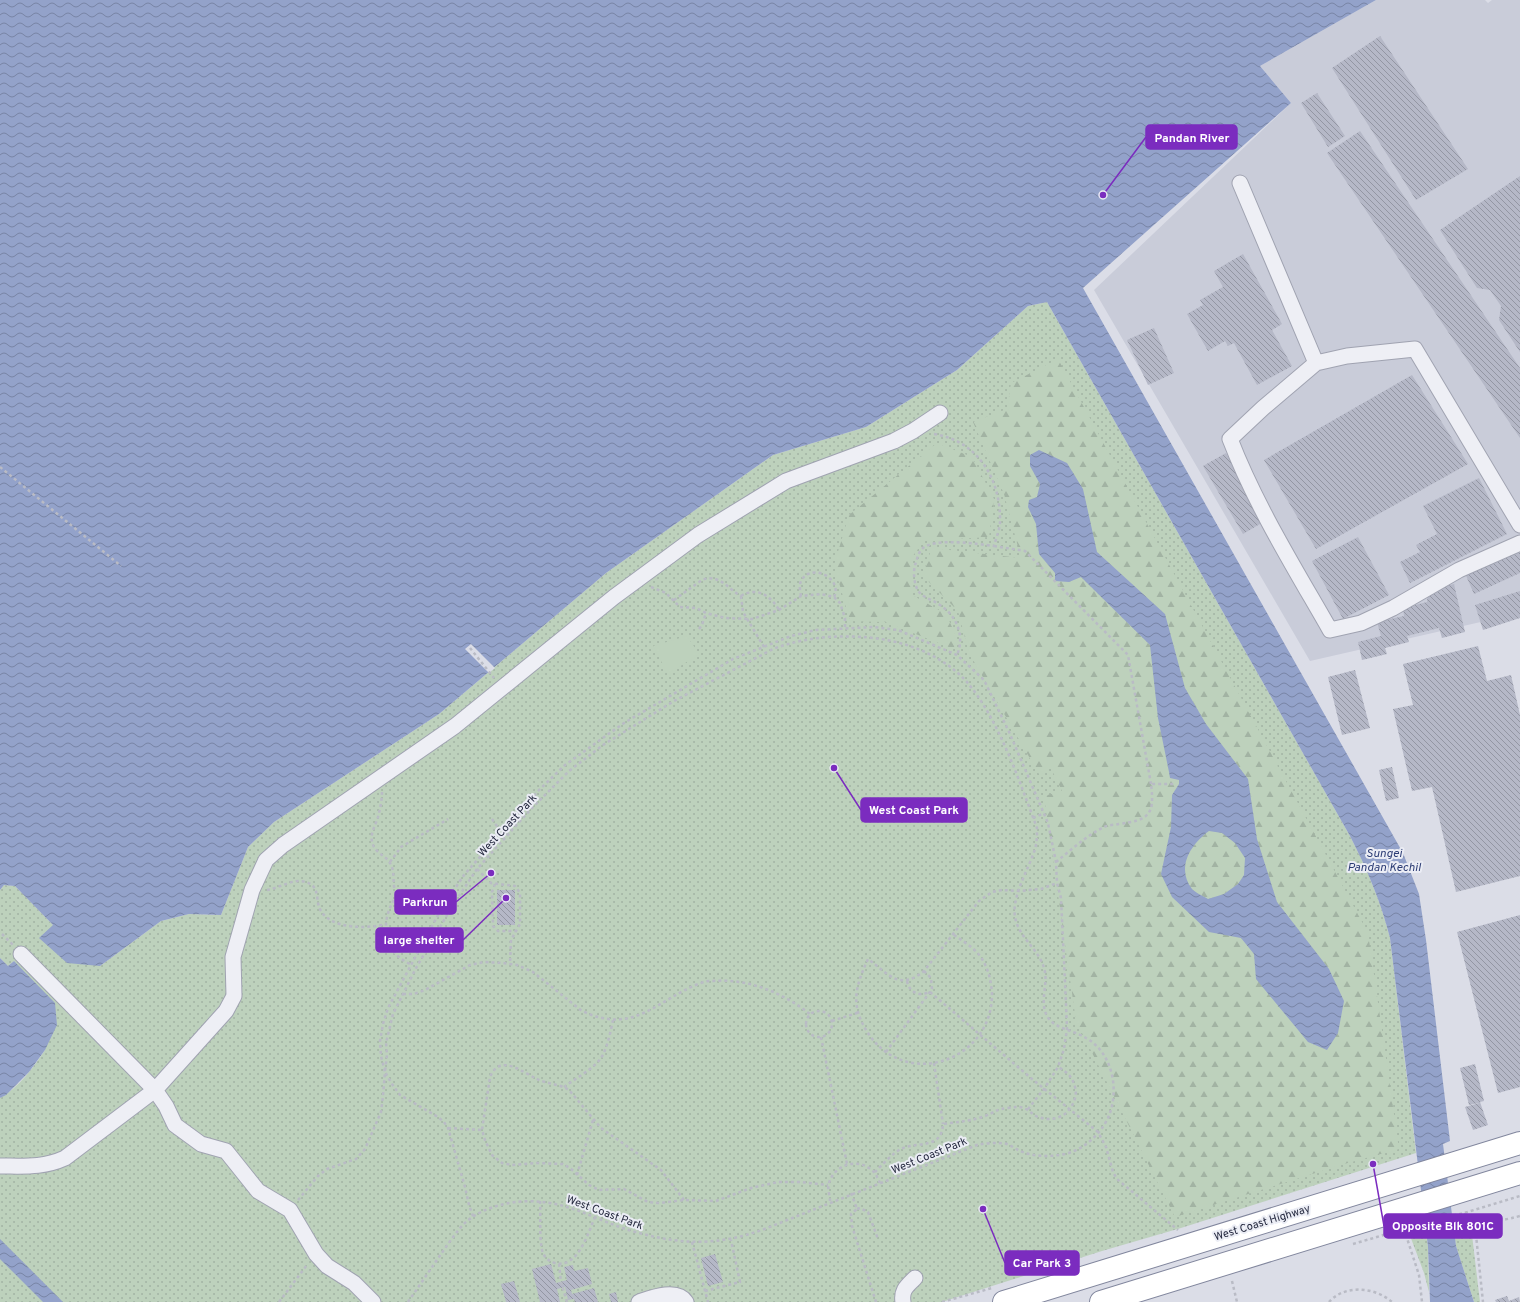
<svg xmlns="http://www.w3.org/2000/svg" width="1520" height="1302" viewBox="0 0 1520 1302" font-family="Overpass,sans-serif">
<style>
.built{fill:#c9ccd9}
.grass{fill:url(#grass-dots)}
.forest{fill:url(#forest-firs);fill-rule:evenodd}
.pitch{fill:#bdd1bc}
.water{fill:url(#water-waves);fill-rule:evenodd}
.pier{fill:#dbdde7}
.building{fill:url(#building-back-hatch)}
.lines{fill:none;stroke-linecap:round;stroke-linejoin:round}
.minor-casing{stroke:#a0a3b1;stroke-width:17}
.highway-casing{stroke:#82879e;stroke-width:24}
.path{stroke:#b9bbc5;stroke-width:2.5;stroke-dasharray:3 3;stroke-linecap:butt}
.minor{stroke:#eeeff5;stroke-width:15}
.highway{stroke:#fff;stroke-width:22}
.labels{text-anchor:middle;stroke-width:4;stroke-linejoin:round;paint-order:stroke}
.street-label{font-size:11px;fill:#24283e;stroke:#ebedf5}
.water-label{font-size:12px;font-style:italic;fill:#2c3c74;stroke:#ebedf5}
.leader{fill:none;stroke:#7b2cbf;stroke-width:1.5}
.callout-dot{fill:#7b2cbf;stroke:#ebedf5;stroke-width:1.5}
.callout{fill:#7b2cbf;stroke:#7b2cbf;stroke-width:1.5}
.callout-label{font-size:12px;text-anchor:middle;font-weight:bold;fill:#fff}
</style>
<defs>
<pattern id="grass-dots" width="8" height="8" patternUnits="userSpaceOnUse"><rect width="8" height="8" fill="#bdd1bc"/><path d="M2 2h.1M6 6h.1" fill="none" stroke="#a2b3a3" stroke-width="1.8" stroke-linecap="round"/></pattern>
<pattern id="forest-firs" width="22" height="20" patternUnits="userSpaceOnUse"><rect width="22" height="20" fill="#bdd1bc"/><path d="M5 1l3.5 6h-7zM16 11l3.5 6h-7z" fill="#a2b3a3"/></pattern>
<pattern id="water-waves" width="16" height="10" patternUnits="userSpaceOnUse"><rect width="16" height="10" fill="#93a2ca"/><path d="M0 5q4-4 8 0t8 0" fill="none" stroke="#7884a5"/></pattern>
<pattern id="building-back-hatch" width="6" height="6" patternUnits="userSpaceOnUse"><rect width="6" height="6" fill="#b5b8c7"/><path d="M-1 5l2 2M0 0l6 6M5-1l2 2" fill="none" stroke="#9396a3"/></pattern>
</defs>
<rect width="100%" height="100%" fill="#dbdde7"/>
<path class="built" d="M1376,0H1485L1488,3L1492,0H1520V613L1310,661L1094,290L1291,103L1260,66Z"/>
<path class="grass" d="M1047,302L1350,836C1367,869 1381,902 1390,938L1416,1153L1181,1228L1102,1251L942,1302H0V1098C19,1087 33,1068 45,1050L14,961L8,966L0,958V890L4,885L15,886L53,925L100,966L161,921L189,914L221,915L248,847L274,822L439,714L606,573L773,455L866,427L957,370L1028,306Z
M1465,1217L1470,1218L1480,1302H1474L1456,1246L1452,1220Z
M1425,1227L1428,1247L1429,1292L1424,1273L1409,1233Z"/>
<path class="forest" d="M1058,359L1368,933L1399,1149L1344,1164L1175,1217L1076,1021L1044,796L1062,791L1050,766L1039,774L969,653L958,611L922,575L932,548L1021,558L1004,494L973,422L1007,409L1011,383ZM1067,463L1083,489L1097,552L1165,614L1185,688L1206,724L1248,779L1257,839L1277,902L1329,969L1256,979L1254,954L1241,938L1209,931L1161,874L1171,827L1172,795L1179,784L1158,718L1150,645L1081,577L1069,582L1055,573L1039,554L1036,524L1037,497L1040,484L1030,466Z
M937,443L972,457L994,499L989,537L924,541L912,557V595L946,614L957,638L954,649L885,622L850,621L834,565L849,515Z
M1209,831L1222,833L1235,843L1245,857L1244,875L1238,884L1224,894L1208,899C1203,896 1196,893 1192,889C1176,867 1190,845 1209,831Z"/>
<path class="pitch" d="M687,636L699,654L668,674L653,646Z"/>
<path class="water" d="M0,0H1376L1260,66L1291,103L1083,288L1403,853L1419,894L1426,940L1450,1141L1443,1144L1456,1246L1474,1302H1430L1428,1247L1390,938C1381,902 1367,869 1350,836L1047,302L1028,306L957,370L866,427L773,455L606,573L439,714L274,822L248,847L221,915L189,914L161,921L100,966L67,963L39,938L53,925L15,886L4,885L0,890Z
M1039,450L1067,463L1083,489L1097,552L1165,614L1185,688L1206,724L1248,779L1257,839L1277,902L1329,969L1344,1001L1338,1033L1327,1050L1308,1042L1256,979L1254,954L1241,938L1209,932L1172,897L1161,874L1171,827L1172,795L1179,784V780L1170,778L1169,772L1158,718L1150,645L1081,577L1069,582L1055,581V573L1039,554L1036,524L1028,507L1029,500L1037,497L1040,484L1030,466V455ZM1209,831L1222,833L1235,843L1245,858L1244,875L1238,884L1224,894L1208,899C1203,896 1196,893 1192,889C1176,868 1190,845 1209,831Z
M0,958L8,966L14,961L55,1003L57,1025L45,1050L29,1072L6,1095L0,1098Z
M0,1239L63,1302H43L0,1259Z"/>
<path class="pier" d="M471,644L495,668L489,673L465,649Z"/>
<path class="building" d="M1380,36L1468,169L1416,200L1332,68Z
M1317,93L1345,136L1328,147L1301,103Z
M1360,131L1520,368V438L1327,153Z
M1520,176V352L1499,320L1501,306L1490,290L1477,288L1440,230Z
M1243,254L1282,324L1272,330L1292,366L1257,385L1234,343L1228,346L1225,341L1208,351L1187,314L1203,305L1200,300L1223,287L1214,271Z
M1154,328L1174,373L1148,385L1127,340Z
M1412,375L1468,464L1316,549L1264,460Z
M1226,453L1265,521L1243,534L1203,466Z
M1479,478L1507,534L1410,583L1400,562L1420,552L1416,545L1437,534L1423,506Z
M1358,537L1389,595L1343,619L1312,561Z
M1520,546V573L1474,594L1464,571Z
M1454,584L1465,632L1442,638L1439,628L1407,636L1409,642L1385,648L1387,654L1362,660L1358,642L1381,636L1377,622L1404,616L1403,608L1427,602L1428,591Z
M1520,591V618L1483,630L1475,605Z
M1478,646L1487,681L1511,675L1520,715V876L1456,892L1432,787L1412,791L1393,709L1413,705L1403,664Z
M1355,670L1370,728L1342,735L1328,677Z
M1392,767L1399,798L1386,801L1379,770Z
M497,890H515V925H497Z
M1520,915V1087L1498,1093L1457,932Z
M1475,1064L1484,1101L1480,1102L1488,1125L1473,1130L1465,1107L1479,1103L1469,1105L1460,1068Z
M715,1254L723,1282L708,1286L701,1258Z
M551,1264L556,1283L567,1280L564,1267L573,1265L574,1271L588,1268L592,1284L571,1290L572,1294L594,1288L598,1302H575L574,1299L568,1300L565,1287L557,1289L560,1302H540L532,1269Z
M514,1281L520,1302H506L501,1284Z
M616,1292L618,1302H611L609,1294Z
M1507,1296L1509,1301L1519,1297L1520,1302H1496L1495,1300Z"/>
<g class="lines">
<defs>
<path id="minor" d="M1240,183L1316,363L1347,356L1415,349L1520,525
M1316,363L1263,408L1230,439C1256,506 1294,567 1330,630L1361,623L1393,608L1459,570L1520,543
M21,954L155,1090L166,1106L175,1125L201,1144L226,1151L258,1191L290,1210L316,1254L327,1266L354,1283L373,1302
M0,1166C24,1166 43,1168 65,1158L155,1090L226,1011L234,996L233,957L252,890L266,860L283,845L455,726L614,597L698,535L786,481L894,441L913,431L940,413
M639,1302C651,1298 677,1288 686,1302
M903,1302C901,1290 907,1286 915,1278"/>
<path id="highway" d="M1004,1302L1520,1143
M1101,1302L1520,1173"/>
</defs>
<use href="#minor" class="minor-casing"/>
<use href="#highway" class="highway-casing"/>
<path class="path" d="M934,434C978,441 1001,479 1000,522C1000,529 996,538 994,546C979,544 933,537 922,549C918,553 917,560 915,565C913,573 914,585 919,592C924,598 933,600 940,605C957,616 965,636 957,655
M0,467L121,566
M994,546L1025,551L1128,655L1151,784
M651,587L666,593L680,607L696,608L706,613L725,618L752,619L779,610L801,596L821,594L834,597L840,603L845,618V629
M741,596L743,612L764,647
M741,596C757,586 771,596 779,610
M801,596C800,591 799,585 801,581C811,562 843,578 834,597
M674,600L702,580C719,573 728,589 741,596
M699,629L702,625L706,613
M470,648L494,678
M382,792C382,800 380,809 378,817C375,827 368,836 374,847C378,854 388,857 391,865C396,875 391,886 397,895L427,901L442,908
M1033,818L1044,813
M492,819L501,832
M390,862L401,847L448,819
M1056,862C1071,850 1086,836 1104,827C1108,825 1114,825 1119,824C1149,820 1155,815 1151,784H1176
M477,869L491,883L515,886L520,893V924L511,940L510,963
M495,884L492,892L493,926L498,931H516
M267,890C280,888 293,878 306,882C319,886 316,897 319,907C328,930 367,929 386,924
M397,895C380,919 381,951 410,964
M2,934L13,945
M954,935C963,941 973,947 980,956C988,967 991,980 992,993C993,1061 906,1091 868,1033C850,1006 855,987 868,959C890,975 899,991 924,971L979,901L992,892L1002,890L1019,891L1041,889L1057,883
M907,981C909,992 919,997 929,992
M930,992L1032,1079L1098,1132L1106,1147L1113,1172L1117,1179L1178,1230
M403,994H414L425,990L470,965L484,962L503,963L517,965L533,972L582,1011C635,1036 657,999 701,983C705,981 709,981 713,981C748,978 783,993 810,1014
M806 1024a13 13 0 1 1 26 0a13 13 0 1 1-26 0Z
M832,1021L857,1013
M821,1037L847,1164
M886,1052L932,989L931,978L924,971
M934,1063L943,1124
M564,1087C576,1078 592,1070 601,1058C607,1049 611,1030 613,1020
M448,1128L482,1130
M875,1172C881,1166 894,1152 901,1149C917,1141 942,1150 943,1124C958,1122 972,1121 985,1116C995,1112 997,1109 1008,1108C1015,1107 1020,1106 1026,1109C1030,1111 1032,1114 1036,1116C1048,1122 1064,1119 1071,1107C1075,1101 1077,1094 1075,1087C1072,1076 1067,1072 1058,1067
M577,1175L593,1120
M851,1193L857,1209L851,1214L852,1226L876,1302
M298,1200L318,1176L327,1169L356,1159L365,1149L381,1112L383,1096L385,1072L381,1056L380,1041L383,1024L388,1008L426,937L442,908L464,875L539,790L565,765L624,723L733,659L791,636L816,630L874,627L898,630L957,655L984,680L1010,734L1048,823L1056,862L1057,883L1061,898L1065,982L1067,1029L1064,1049L1058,1067L1044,1089L1028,1109
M684,1200L661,1170L601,1128L569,1090C560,1084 547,1084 537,1079C522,1072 500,1053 490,1077L482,1130L485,1140L492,1155L502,1163L512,1165L537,1163L563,1164L570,1168L589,1185L599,1190L624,1189L648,1202L660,1203L684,1200L716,1201L751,1188L778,1182H800L828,1185
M540,1201C541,1217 539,1235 542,1250C544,1257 548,1261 555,1263C578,1269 588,1233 595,1217
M830,1201C830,1196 827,1188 829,1183C834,1166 855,1158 869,1168C875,1171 877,1177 880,1183
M857,1209L860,1208L868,1212L878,1239
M1464,1214C1490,1221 1494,1223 1520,1216
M1474,1216L1483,1302
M1424,1222L1464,1213L1520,1196
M1404,1229L1419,1275L1422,1302
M1476,1234L1489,1221
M692,1242L708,1302
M1353,1244L1394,1232
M559,1264L561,1282L567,1302
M1232,1281L1237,1302
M705,1291L740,1282L731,1240
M279,1302L307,1265
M408,1302C419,1286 430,1270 441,1254C449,1243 457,1230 467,1221C479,1211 494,1206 509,1203C564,1194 593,1222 643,1234C686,1245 719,1245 762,1230L977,1145C986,1143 998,1142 1007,1144C1012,1146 1016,1149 1020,1151C1035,1157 1050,1157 1065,1154C1083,1150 1100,1135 1108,1118C1120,1091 1113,1053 1086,1038C1074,1030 1054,1029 1047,1016C1039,1001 1049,983 1044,968C1039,950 1021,939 1016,921C1009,900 1029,869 1035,849C1037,842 1037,836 1037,828C1020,783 998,717 966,681C940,653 900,639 862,637C832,635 802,638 773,649L674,701L603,745L569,771L531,809L477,869L453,905L416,968L393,1014L386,1043L387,1055L385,1072L392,1084L400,1095L438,1117L444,1122L448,1128L465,1187L469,1205L473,1216
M942,1302L992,1288
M1329,1302C1345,1284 1375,1287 1392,1302"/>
<use href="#minor" class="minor"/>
<use href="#highway" class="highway"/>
</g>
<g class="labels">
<g class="street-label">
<text transform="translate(507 825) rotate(-47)" y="4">West Coast Park</text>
<text transform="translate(929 1155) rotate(-22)" y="4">West Coast Park</text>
<text transform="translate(605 1212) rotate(20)" y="4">West Coast Park</text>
<text transform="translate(1262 1222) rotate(-17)" y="4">West Coast Highway</text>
</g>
<g class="water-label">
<text x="1384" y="857">Sungei<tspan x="1384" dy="14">Pandan Kechil</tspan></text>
</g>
</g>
<path class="leader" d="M1103 195L1146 137M834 768L861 810M491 873L456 902M506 898L463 940M1373 1164L1384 1226M983 1209L1005 1263"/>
<g class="callout-dot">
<circle cx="1103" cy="195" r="4"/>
<circle cx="834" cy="768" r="4"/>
<circle cx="491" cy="873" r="4"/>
<circle cx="506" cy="898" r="4"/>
<circle cx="1373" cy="1164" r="4"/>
<circle cx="983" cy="1209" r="4"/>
</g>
<g class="callout">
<rect x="1146" y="125" width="91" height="24" rx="4"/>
<rect x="861" y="798" width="106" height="24" rx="4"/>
<rect x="395" y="890" width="61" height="24" rx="4"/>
<rect x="376" y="928" width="87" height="24" rx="4"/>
<rect x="1384" y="1214" width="118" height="24" rx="4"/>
<rect x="1005" y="1251" width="74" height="24" rx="4"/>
</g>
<g class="callout-label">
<text x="1192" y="142">Pandan River</text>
<text x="914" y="814">West Coast Park</text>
<text x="425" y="906">Parkrun</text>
<text x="419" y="944">large shelter</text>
<text x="1443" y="1230">Opposite Blk 801C</text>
<text x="1042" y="1267">Car Park 3</text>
</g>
</svg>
